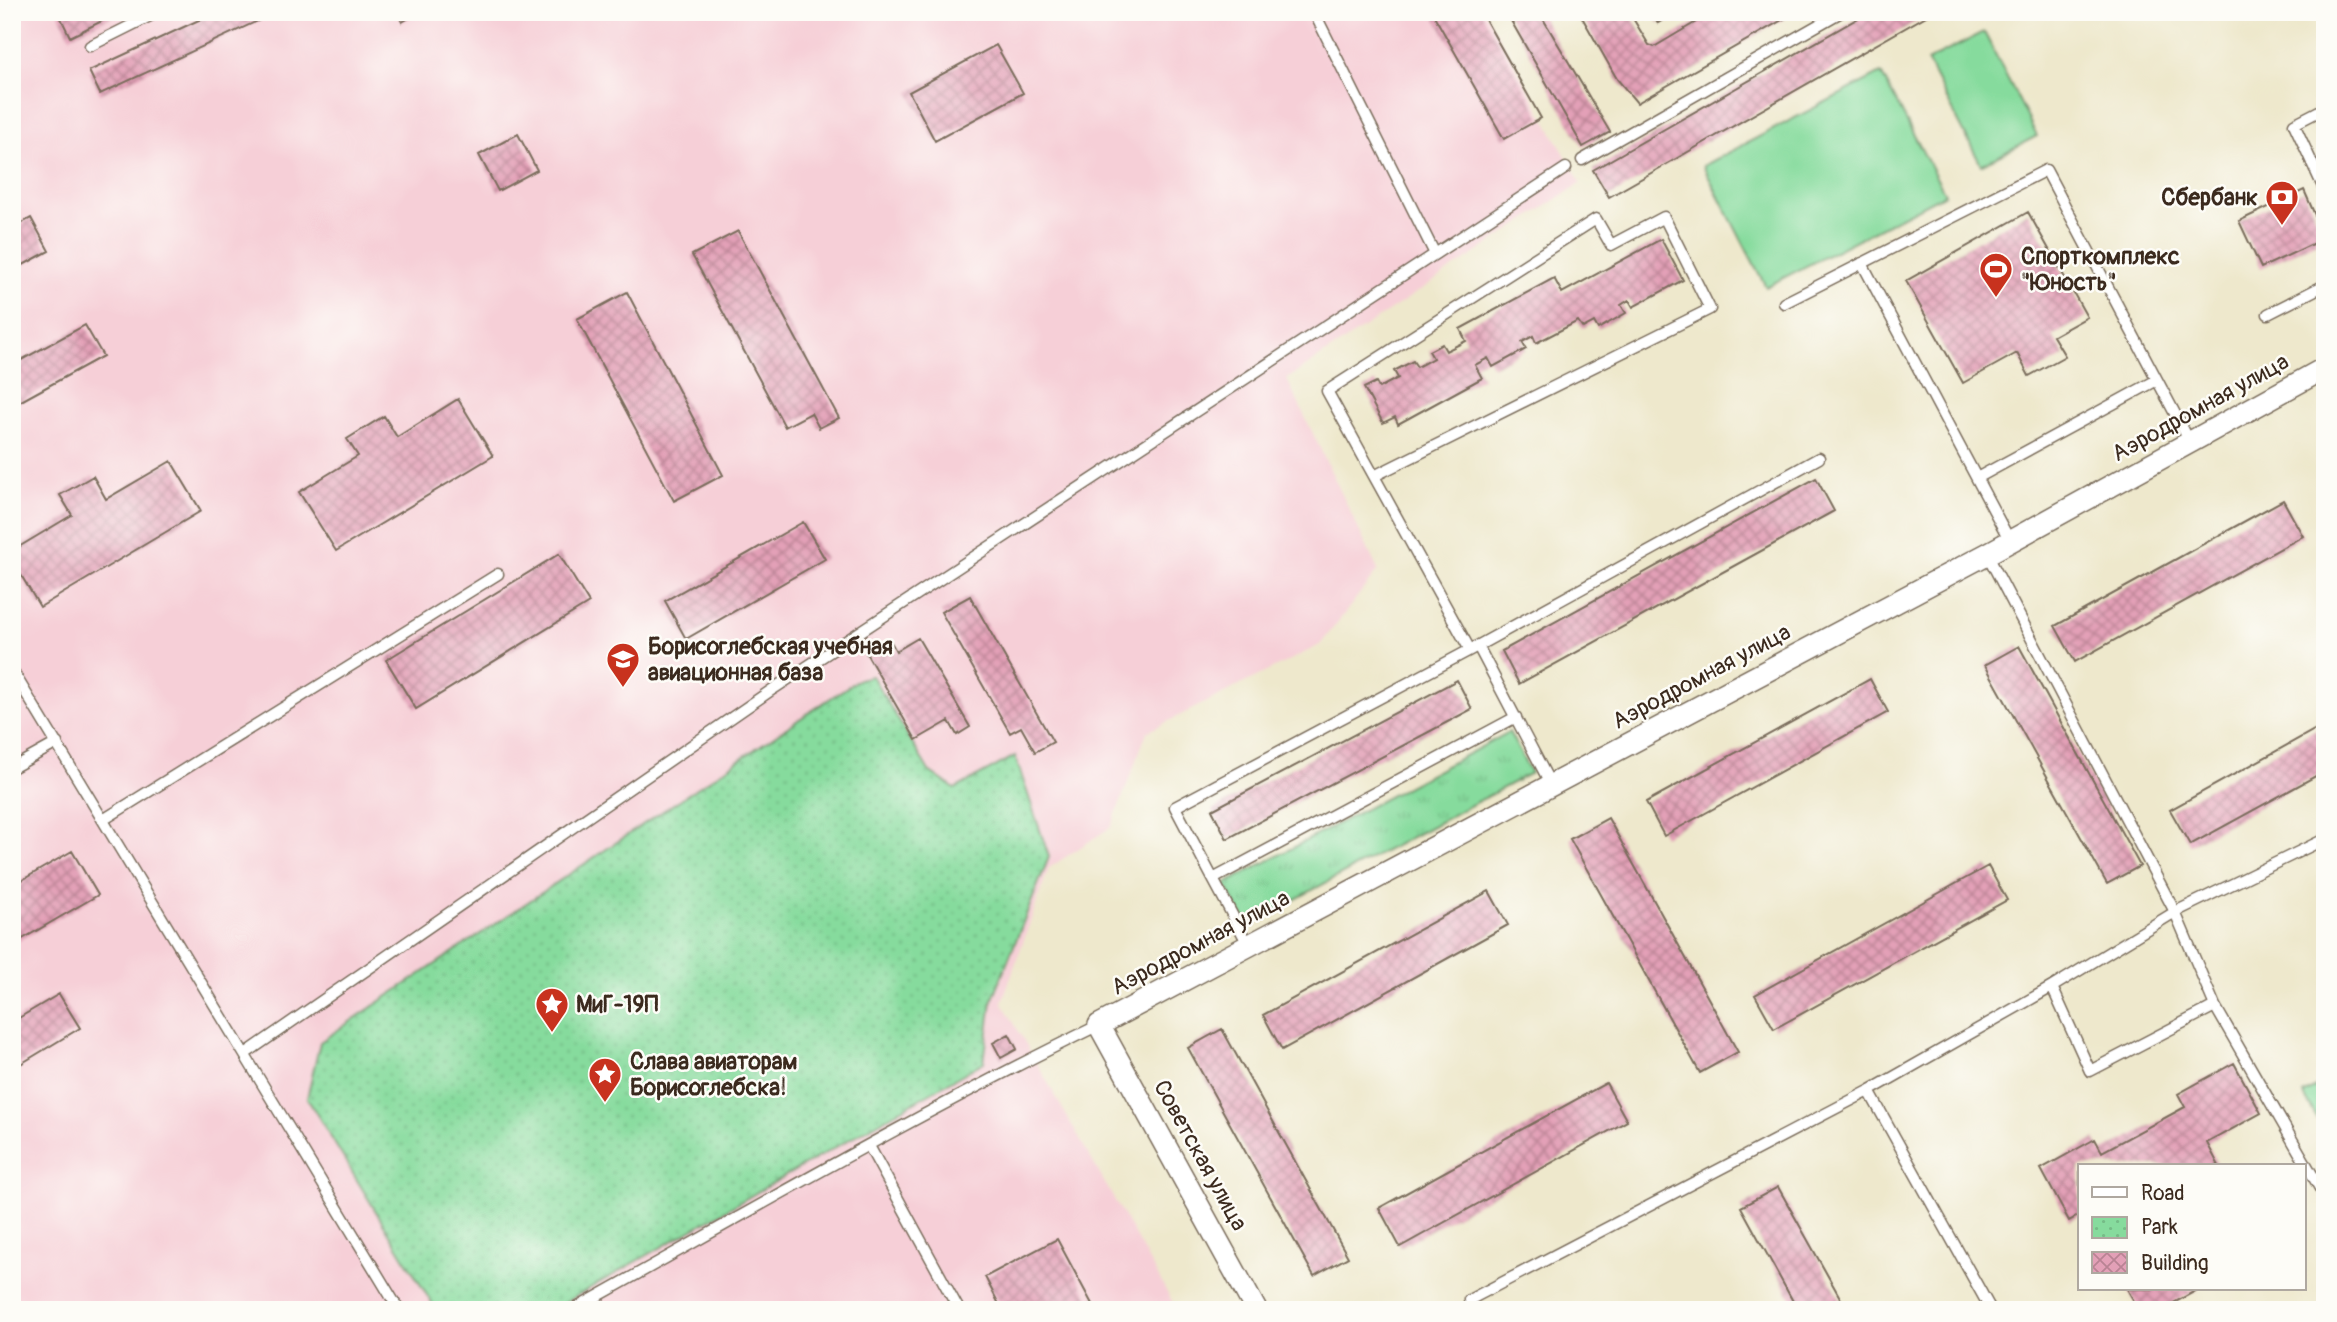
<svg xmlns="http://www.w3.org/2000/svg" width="2337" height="1322" viewBox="0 0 2337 1322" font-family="Pangolin,sans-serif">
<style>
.built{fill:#f6cfd7}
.grass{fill:url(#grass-tufts);stroke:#60825e;stroke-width:2}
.park{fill:url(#park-dots);stroke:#60825e;stroke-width:2}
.garden{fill:#86db9d;stroke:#60825e;stroke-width:2}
.building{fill:url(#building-cross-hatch)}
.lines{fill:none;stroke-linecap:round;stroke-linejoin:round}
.service-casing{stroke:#7a6c5b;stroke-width:13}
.minor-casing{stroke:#7a6c5b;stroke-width:24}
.service{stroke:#fff;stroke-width:10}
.minor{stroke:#fff;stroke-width:21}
.labels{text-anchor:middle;stroke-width:5;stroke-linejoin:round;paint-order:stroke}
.poi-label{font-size:23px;font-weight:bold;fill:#3b2a1e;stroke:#fdfcf7;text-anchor:start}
.street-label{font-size:23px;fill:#3b2a1e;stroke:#fdfcf7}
</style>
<defs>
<pattern id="grass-tufts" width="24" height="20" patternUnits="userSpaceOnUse" patternTransform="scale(1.75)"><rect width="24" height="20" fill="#86db9d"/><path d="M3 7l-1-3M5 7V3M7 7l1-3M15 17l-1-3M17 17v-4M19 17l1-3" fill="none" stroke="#75bc87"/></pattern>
<pattern id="park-dots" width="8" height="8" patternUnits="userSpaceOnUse" patternTransform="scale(1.75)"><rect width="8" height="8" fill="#86db9d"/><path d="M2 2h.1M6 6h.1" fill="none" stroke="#75bc87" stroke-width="1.8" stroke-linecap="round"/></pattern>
<pattern id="building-cross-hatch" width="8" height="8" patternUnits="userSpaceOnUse" patternTransform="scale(1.75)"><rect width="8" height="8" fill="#e3a0b7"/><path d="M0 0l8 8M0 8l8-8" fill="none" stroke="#b98394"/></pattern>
</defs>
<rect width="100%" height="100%" fill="#fdfcf7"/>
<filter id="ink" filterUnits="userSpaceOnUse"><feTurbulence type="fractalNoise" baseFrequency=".0143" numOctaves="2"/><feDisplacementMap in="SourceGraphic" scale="14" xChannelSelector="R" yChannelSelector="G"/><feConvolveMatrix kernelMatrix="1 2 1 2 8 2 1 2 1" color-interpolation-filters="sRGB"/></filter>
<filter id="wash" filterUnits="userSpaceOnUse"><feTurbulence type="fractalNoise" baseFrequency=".00686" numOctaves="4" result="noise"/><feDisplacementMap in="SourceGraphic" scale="28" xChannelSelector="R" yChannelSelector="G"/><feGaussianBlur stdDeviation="1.57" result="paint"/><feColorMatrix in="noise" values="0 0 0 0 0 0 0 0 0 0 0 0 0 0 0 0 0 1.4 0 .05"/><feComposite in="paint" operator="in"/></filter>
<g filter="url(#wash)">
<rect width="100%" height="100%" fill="#eee8cc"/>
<path class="built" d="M12,12H1485L1581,183L1287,379L1378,570L1320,645L1147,732L1111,827L1049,868L1002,1002L1177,1310H12Z"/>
<path class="grass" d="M1509,732L1531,773L1247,925L1225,884Z"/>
<path class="park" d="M872,676L929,771L955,789L1015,756L1049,857L992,1001L984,1062L552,1310H436L307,1098L320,1042L859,679Z"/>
<path class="garden" d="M1984,32L2037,136L1981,165L1927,61Z
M1881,73L1945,194L1766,287L1703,166Z
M2325,1082V1132L2303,1094Z"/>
<g id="blocks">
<path class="building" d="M58,12H120L70,37Z
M216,12H277L100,94L89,71Z
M397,12H419L402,22Z
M1432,12H1481L1541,118L1504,139Z
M1506,12H1539L1610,132L1583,147Z
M1579,12H1629L1649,45L1654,47L1713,12H1796L1637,103L1617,79Z
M1652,12H1676L1658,23Z
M1869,12H1933L1609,197L1593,170Z
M996,45L1023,93L935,141L909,92Z
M518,134L537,170L498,191L479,155Z
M2304,190L2325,238L2261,268L2239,221Z
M2028,212L2087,317L2053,336L2065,356L2029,376L2017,353L1963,383L1906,281Z
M31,218L49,251L12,271V228Z
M738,231L839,418L819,428L811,413L785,427L692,255Z
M1661,239L1683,280L1633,307L1629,300L1621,305L1626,313L1598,329L1594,322L1583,328L1578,321L1536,343L1533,336L1522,342L1526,349L1493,367L1488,358L1475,365L1482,378L1398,424L1395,417L1383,423L1364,388L1376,382L1379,388L1398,378L1394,371L1413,361L1417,367L1433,358L1429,351L1442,344L1446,351L1466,341L1460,329L1554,278L1562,293Z
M627,292L723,475L674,501L577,319Z
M85,325L103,356L12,406V365Z
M458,399L493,456L336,551L299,492L358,456L347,439L384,416L397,437Z
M171,461L201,511L40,607L12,560V551L72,515L60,495L93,476L106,499Z
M1816,478L1834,511L1519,684L1502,651Z
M2283,500L2303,536L2075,662L2055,626Z
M803,522L825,559L686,639L665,601Z
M559,554L589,603L416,709L386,660Z
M970,596L1053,742L1035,752L1021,727L1010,733L941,612Z
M918,638L970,727L957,735L949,721L916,740L866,653L890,640L896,651Z
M2019,646L2140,866L2107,884L1985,665Z
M1870,679L1888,712L1664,836L1646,802Z
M1457,680L1472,709L1227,839L1212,810Z
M2325,724V771L2190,845L2170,810Z
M1608,818L1738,1052L1700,1073L1570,839Z
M72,851L98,895L12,945V886Z
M1988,866L2007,900L1774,1029L1755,995Z
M1489,891L1508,925L1282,1050L1263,1015Z
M59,994L80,1028L14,1068L12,1065V1022Z
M1222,1029L1348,1257L1314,1276L1188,1048Z
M1009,1034L1017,1049L1001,1058L993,1043Z
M2234,1063L2261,1113L2207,1143L2219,1166H2080V1215L2069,1221L2041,1169L2095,1139L2102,1152L2185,1107L2178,1094Z
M1606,1083L1627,1121L1400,1247L1379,1208Z
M1778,1187L1847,1310H1787L1795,1305L1741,1207Z
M1057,1239L1092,1304L1080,1310H1002L985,1277Z
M2127,1289H2199L2161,1310H2139Z"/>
</g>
</g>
<g filter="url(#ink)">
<use href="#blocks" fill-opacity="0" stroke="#7a6c5b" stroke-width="2"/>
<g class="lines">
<defs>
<path id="service" d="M1314,12L1435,254
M90,46L158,12
M2325,108L2294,124L2325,191
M1582,160L1841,12
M1862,263L2010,541
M1784,303L2046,170L2190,442
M2268,314L2325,285
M1374,476L1710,309L1664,217L1611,245L1596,219L1327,391L1470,650
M1977,478L2157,380
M1987,554L2175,912L2215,1006L2325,1197
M1478,646L1551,785
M12,670L399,1310
M1516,717L1213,879L1175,807L1470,650L1819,458
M12,768L57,743
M103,820L498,574
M1213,879L1249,946
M2052,987L2090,1071L2215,1006
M245,1054L773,689L1566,168
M1869,1091L1991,1310
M869,1146L959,1310
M1469,1300L1869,1091L2052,987L2175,912L2325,839
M573,1310C747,1213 920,1112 1099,1025"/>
<path id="minor" d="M1256,1310L1099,1025L1987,554L2325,368"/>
</defs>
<use href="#service" class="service-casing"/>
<use href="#minor" class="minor-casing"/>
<use href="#service" class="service"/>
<use href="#minor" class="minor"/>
</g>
</g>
<defs>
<symbol id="bank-pin" viewBox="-11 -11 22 30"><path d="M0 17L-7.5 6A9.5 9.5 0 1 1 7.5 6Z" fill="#c8321e" stroke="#fdfcf7"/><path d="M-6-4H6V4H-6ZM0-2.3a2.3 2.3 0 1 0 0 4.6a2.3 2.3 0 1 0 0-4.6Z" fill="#fff"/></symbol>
<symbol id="stadium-pin" viewBox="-11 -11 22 30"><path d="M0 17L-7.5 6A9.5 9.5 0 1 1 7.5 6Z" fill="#c8321e" stroke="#fdfcf7"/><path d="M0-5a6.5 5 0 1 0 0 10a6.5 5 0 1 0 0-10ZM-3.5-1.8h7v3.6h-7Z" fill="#fff"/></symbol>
<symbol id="university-pin" viewBox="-11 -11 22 30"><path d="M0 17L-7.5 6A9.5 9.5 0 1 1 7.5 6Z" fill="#c8321e" stroke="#fdfcf7"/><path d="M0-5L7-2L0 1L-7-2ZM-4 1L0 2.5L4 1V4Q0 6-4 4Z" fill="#fff"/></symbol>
<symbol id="sight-pin" viewBox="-11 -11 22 30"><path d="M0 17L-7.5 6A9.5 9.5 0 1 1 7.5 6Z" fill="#c8321e" stroke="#fdfcf7"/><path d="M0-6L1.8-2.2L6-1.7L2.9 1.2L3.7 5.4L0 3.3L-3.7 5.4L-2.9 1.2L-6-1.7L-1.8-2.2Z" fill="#fff"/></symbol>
</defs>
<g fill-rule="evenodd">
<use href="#bank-pin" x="2263" y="178" width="38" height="52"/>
<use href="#stadium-pin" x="1977" y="250" width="38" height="52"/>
<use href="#university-pin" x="604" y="640" width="38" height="52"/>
<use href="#sight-pin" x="533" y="985" width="38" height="52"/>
<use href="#sight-pin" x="586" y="1055" width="38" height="52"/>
</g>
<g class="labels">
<g class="poi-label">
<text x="2258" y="205" text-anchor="end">Сбербанк</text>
<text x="2021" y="264">Спорткомплекс<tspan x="2021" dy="26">"Юность"</tspan></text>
<text x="648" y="654">Борисоглебская учебная<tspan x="648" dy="26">авиационная база</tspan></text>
<text x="576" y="1012">МиГ-19П</text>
<text x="630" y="1069">Слава авиаторам<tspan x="630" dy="26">Борисоглебска!</tspan></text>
</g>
<g class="street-label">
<text transform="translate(2200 407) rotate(-29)" y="8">Аэродромная улица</text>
<text transform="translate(1701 676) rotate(-28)" y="8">Аэродромная улица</text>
<text transform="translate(1200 942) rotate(-28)" y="8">Аэродромная улица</text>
<text transform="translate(1201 1155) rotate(61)" y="8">Советская улица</text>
</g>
</g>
<rect width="2337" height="1322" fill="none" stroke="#fdfcf7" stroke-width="42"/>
<rect x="2078" y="1164" width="228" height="126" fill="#fdfcf7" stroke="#afa8a0" stroke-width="2"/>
<rect x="2092" y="1187" width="35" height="10" fill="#ffffff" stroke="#afa8a0" stroke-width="2"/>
<text x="2141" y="1200" font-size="21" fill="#3b2a1e">Road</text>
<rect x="2092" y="1217" width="35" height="21" fill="url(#park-dots)" stroke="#afa8a0" stroke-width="2"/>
<text x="2141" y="1234" font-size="21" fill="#3b2a1e">Park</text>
<rect x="2092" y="1252" width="35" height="21" fill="url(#building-cross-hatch)" stroke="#afa8a0" stroke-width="2"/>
<text x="2141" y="1270" font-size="21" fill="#3b2a1e">Building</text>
</svg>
